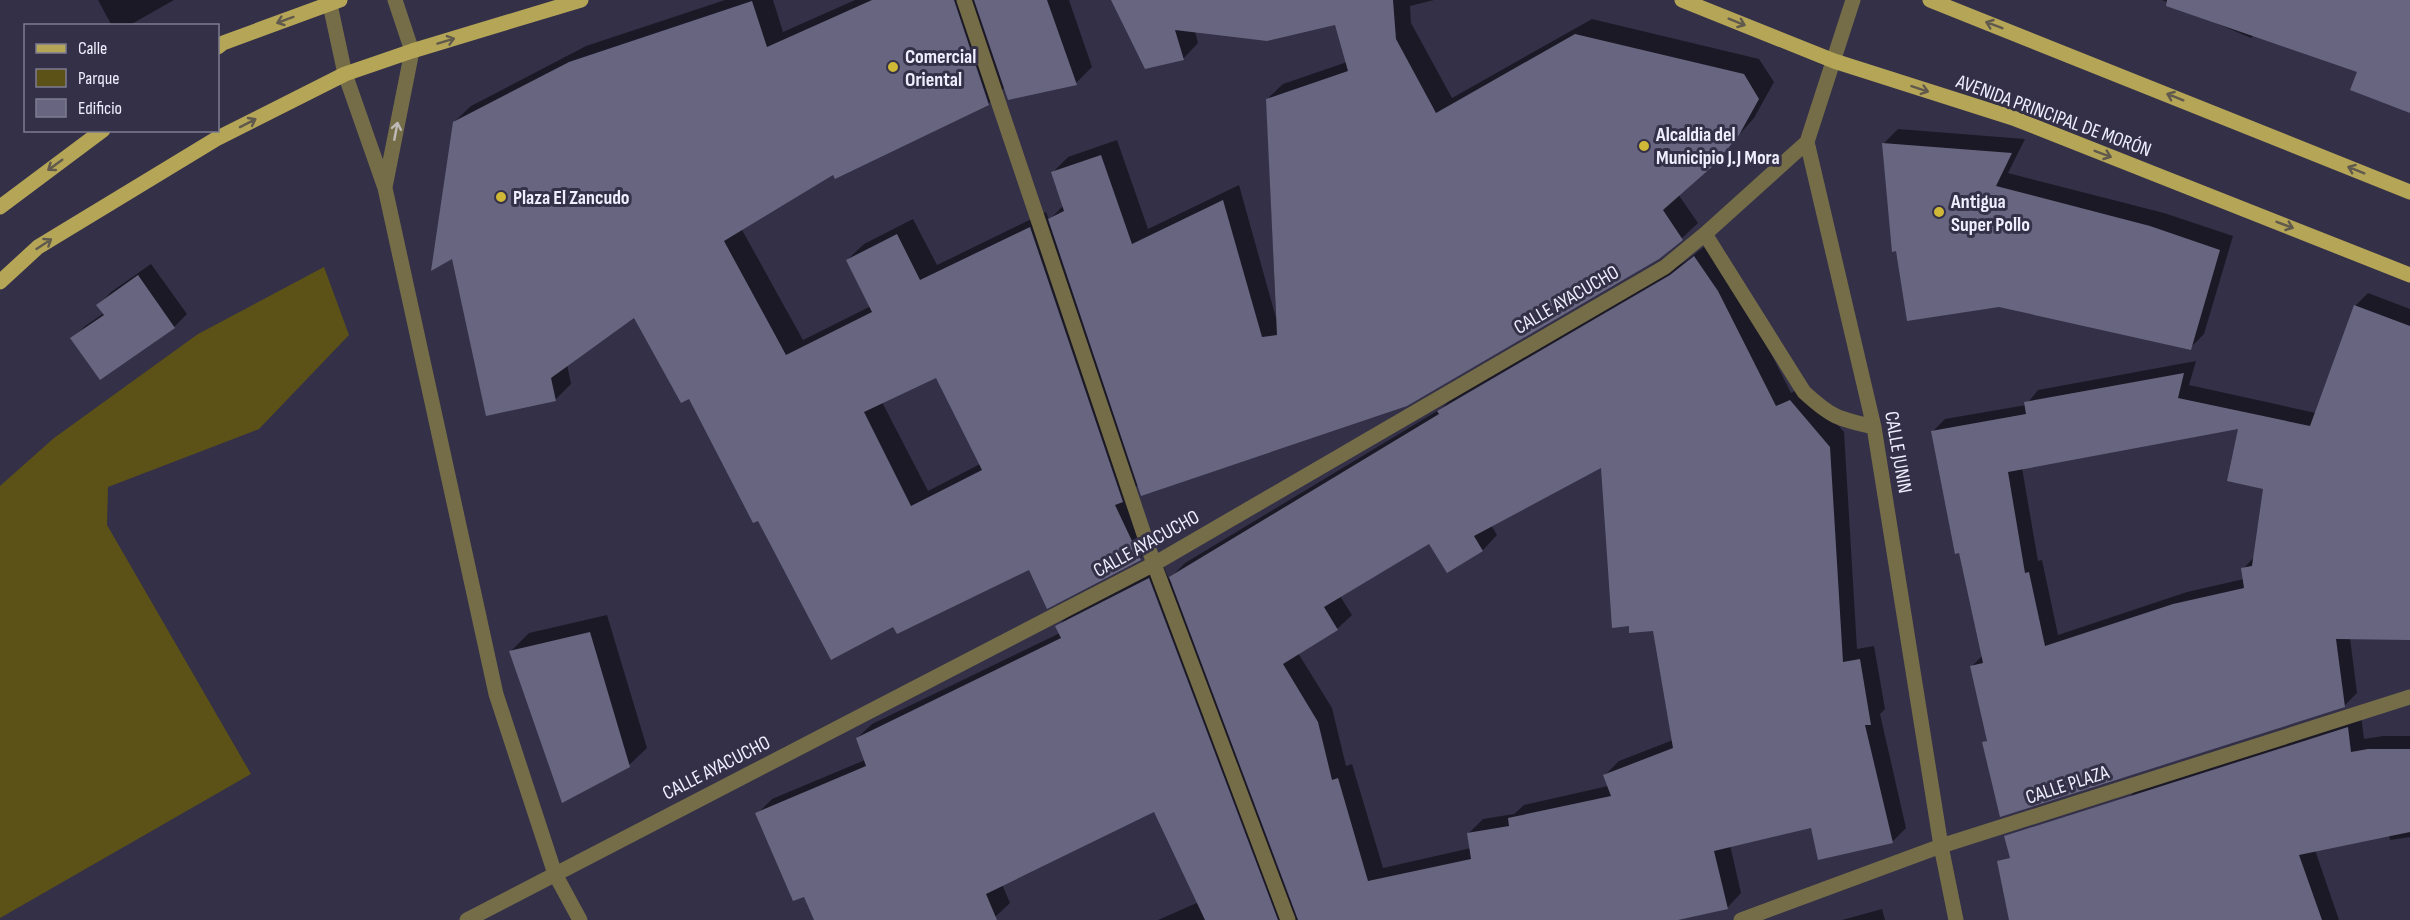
<svg xmlns="http://www.w3.org/2000/svg" width="2410" height="920" viewBox="0 0 2410 920" font-family="'Sofia Sans Condensed',sans-serif">
<style>
.green{fill:#5c5217}
.shadow{fill:#0007;fill-rule:evenodd}
.building{fill:#686580;fill-rule:evenodd}
.lines{fill:none;stroke-linecap:round;stroke-linejoin:round}
.lane{stroke:#756d48;stroke-width:15}
.street{stroke:#756d48;stroke-width:15}
.primary{stroke:#b5a556;stroke-width:15}
.oneway{stroke:#60594d}
.oneway2{stroke:#bebab5}
.poi-dot{fill:#cfb837;stroke:#333048;stroke-width:2}
.labels{text-anchor:middle;stroke-width:6;stroke-linejoin:round;paint-order:stroke}
.poi-label{font-size:20px;font-weight:bold;fill:#efeefe;stroke:#333048;text-anchor:start}
.street-label{font-size:20px;fill:#efeefe;stroke:#333048}
</style>
<rect width="100%" height="100%" fill="#333048"/>
<path class="green" d="M324,267L349,335L259,429L108,487L107,525L251,774L0,918V486L54,438L198,334Z"/>
<path class="shadow" d="M98,0H174L128,26H112Z
M725,0H773L783,32L855,0H1069L1092,67L1076,83L1005,87L988,104L833,173L741,228L803,340L871,306L847,260L864,244L913,219L937,265L1046,212L1049,220L1064,205L1053,172L1068,157L1117,140L1148,229L1239,185L1276,318L1267,99L1283,84L1347,62L1336,23L1195,31L1198,43L1183,59L1112,0H1434L1410,6L1411,23L1452,98L1592,19L1759,59L1774,82L1754,118L1713,164L1678,194L1698,223L1682,238L1139,484L1132,491L1156,542L1140,558L1047,607L1029,568L894,625L758,519L689,397L634,316L567,364L571,384L555,400L454,122L471,106L586,46ZM937,376L980,464L928,491L882,402Z
M2162,0H2410V111L2359,71L2254,35L2251,38Z
M1898,129L2025,139L2008,173L2164,213L2233,236L2204,334L2190,348L1894,250L1884,143Z
M1709,243L1732,276L1791,393L1805,386L1844,432L1857,649L1874,646L1885,709L1880,714L1906,828L1892,842L1812,827L1730,845L1741,893L1727,908L1671,920H1158L1199,902L1155,810L1002,884L1010,903L995,917L989,920H815L805,895L757,814L772,799L865,760L857,738L872,724L1060,633L1057,627L1071,612L1163,565L1169,579L1185,563L1442,408L1454,396L1686,261ZM1602,465L1630,624L1655,629L1673,740L1619,761L1604,776L1608,786L1524,805L1514,814L1483,819L1468,834L1471,848L1383,868L1352,764L1346,766L1332,708L1298,653L1337,629L1352,615L1340,596L1429,542L1448,571L1483,550L1497,535L1491,525Z
M151,264L187,314L174,327L72,339L85,326L104,313L98,305L111,292Z
M2368,293L2410,309V639L2350,638L2357,693L2344,706L1984,743L1988,739L1972,666L1983,655L1932,432L1945,419L2026,405L2038,390L2196,361L2189,385L2316,413L2355,306ZM2240,427L2264,487L2255,556L2243,569L2244,579L2187,592L2058,635L2042,560L2038,561L2022,468Z
M607,615L647,748L629,765L511,651L529,633Z
M2361,715L2364,739L2383,736H2410V837L2390,840L2389,835L2315,850L2339,920H2011L2142,784Z
M1882,909L1885,920H1842Z"/>
<path class="building" d="M872,0H954L989,105L835,179L833,175L724,241L786,355L872,312L846,260L897,234L920,280L1030,227L1123,502L1115,505L1141,560L1047,609L1029,570L897,634L893,627L831,660L758,521L753,523L689,399L681,403L634,318L551,378L556,401L486,416L452,259L431,271L453,122L569,62L752,1L767,47ZM936,378L982,470L911,506L864,412Z
M974,0H1047L1077,85L1008,100Z
M1111,0H1393L1396,39L1436,113L1575,34L1744,74L1759,99L1739,135L1714,165L1663,210L1683,240L1659,259L1407,406L1141,496L1048,219L1064,211L1051,172L1101,155L1132,244L1223,200L1262,337L1277,335L1266,99L1348,71L1335,25L1267,41L1175,30L1184,60L1145,69Z
M2167,0H2410V113L2350,90L2357,72L2166,6Z
M1882,143L2012,153L1996,186L2150,226L2220,250L2191,350L1999,307L1907,321L1896,251L1892,252Z
M1694,256L1718,291L1776,406L1790,400L1830,447L1843,662L1860,659L1871,725H1865L1893,843L1818,860L1811,828L1714,851L1728,909L1678,920H1298L1169,577L1439,414L1437,411L1670,275ZM1601,468L1612,628L1629,626V633L1653,631L1673,748L1603,775L1611,796L1508,818L1509,826L1467,833L1471,859L1368,881L1338,778L1332,780L1318,722L1283,664L1338,630L1324,607L1429,544L1447,573L1483,551L1474,536Z
M138,275L175,328L100,380L70,338L104,315L96,305Z
M2354,305L2410,326V640L2336,639L2345,707L2000,817L1982,742L1987,741L1970,666L1983,663L1959,553L1955,554L1931,431L2026,414L2024,402L2184,373L2178,398L2310,426ZM2238,429L2227,481L2263,489L2252,566L2241,568L2244,588L2173,604L2045,646L2029,572L2025,573L2008,472Z
M1149,578L1278,920H1205L1154,812L986,894L997,920H814L804,897L793,901L755,813L866,766L856,738L1061,638L1055,626Z
M590,632L630,767L562,803L509,651Z
M2348,727L2351,752L2368,749H2410V832L2299,855L2322,920H2009L1997,861L2010,858L2004,836Z"/>
<g class="lines">
<path class="lane" d="M964,0L1154,564L1288,920"/>
<path class="street" d="M329,0L345,74L385,188L496,694L555,874L580,920
M1853,0L1807,142L1874,427L1941,846L1956,920
M385,187L412,51L395,0
M1705,234L1804,392C1831,417 1838,419 1874,427
M467,920L1154,564L1665,267L1705,234L1807,142
M1741,920L1941,846L2410,697"/>
<path class="primary" d="M1682,0L1834,61L2013,118L2410,275
M1930,0L2410,192
M218,47L223,43L340,0
M0,207L103,130
M0,282L38,247L216,139L345,74L412,51L581,0"/>
</g>
<defs><path id="oneway-shaft" d="M-6 0H5M1.5-3L5.5 0L1.5 3" fill="none" stroke-width="1.6" stroke-linecap="round" stroke-linejoin="round" transform="scale(1.5)"/></defs>
<g class="oneway">
<use href="#oneway-shaft" transform="translate(285 20) rotate(160)"/>
<use href="#oneway-shaft" transform="translate(1737 22) rotate(22)"/>
<use href="#oneway-shaft" transform="translate(1994 25) rotate(-159)"/>
<use href="#oneway-shaft" transform="translate(446 41) rotate(-17)"/>
<use href="#oneway-shaft" transform="translate(1920 89) rotate(18)"/>
<use href="#oneway-shaft" transform="translate(2175 97) rotate(-158)"/>
<use href="#oneway-shaft" transform="translate(248 123) rotate(-27)"/>
<use href="#oneway-shaft" transform="translate(2103 154) rotate(21)"/>
<use href="#oneway-shaft" transform="translate(55 165) rotate(144)"/>
<use href="#oneway-shaft" transform="translate(2356 170) rotate(-158)"/>
<use href="#oneway-shaft" transform="translate(2285 225) rotate(21)"/>
<use href="#oneway-shaft" transform="translate(44 244) rotate(-33)"/>
</g>
<use class="oneway2" href="#oneway-shaft" transform="translate(396 131) rotate(-79)"/>
<g class="poi-dot">
<circle cx="893" cy="67" r="6"/>
<circle cx="1644" cy="146" r="6"/>
<circle cx="501" cy="197" r="6"/>
<circle cx="1939" cy="212" r="6"/>
</g>
<g class="labels">
<g class="poi-label">
<text x="905" y="63">Comercial<tspan x="905" dy="23">Oriental</tspan></text>
<text x="1656" y="141">Alcaldia del<tspan x="1656" dy="23">Municipio J.J Mora</tspan></text>
<text x="513" y="204">Plaza El Zancudo</text>
<text x="1951" y="208">Antigua<tspan x="1951" dy="23">Super Pollo</tspan></text>
</g>
<g class="street-label">
<text transform="translate(2054 115) rotate(20)" y="7">AVENIDA PRINCIPAL DE MORÓN</text>
<text transform="translate(1566 299) rotate(-30)" y="7">CALLE AYACUCHO</text>
<text transform="translate(1899 452) rotate(80)" y="7">CALLE JUNIN</text>
<text transform="translate(1146 543) rotate(-29)" y="7">CALLE AYACUCHO</text>
<text transform="translate(716 767) rotate(-27)" y="7">CALLE AYACUCHO</text>
<text transform="translate(2067 784) rotate(-18)" y="7">CALLE PLAZA</text>
</g>
</g>
<rect x="24" y="24" width="195" height="108" fill="#333048" stroke="#7e7c91" stroke-width="1.5"/>
<rect x="36" y="44" width="30" height="9" fill="#b5a556" stroke="#7e7c91" stroke-width="1.5"/>
<text x="78" y="54" font-size="18" fill="#efeefe">Calle</text>
<rect x="36" y="69" width="30" height="18" fill="#5c5217" stroke="#7e7c91" stroke-width="1.5"/>
<text x="78" y="84" font-size="18" fill="#efeefe">Parque</text>
<rect x="36" y="99" width="30" height="18" fill="#686580" stroke="#7e7c91" stroke-width="1.5"/>
<text x="78" y="114" font-size="18" fill="#efeefe">Edificio</text>
</svg>
